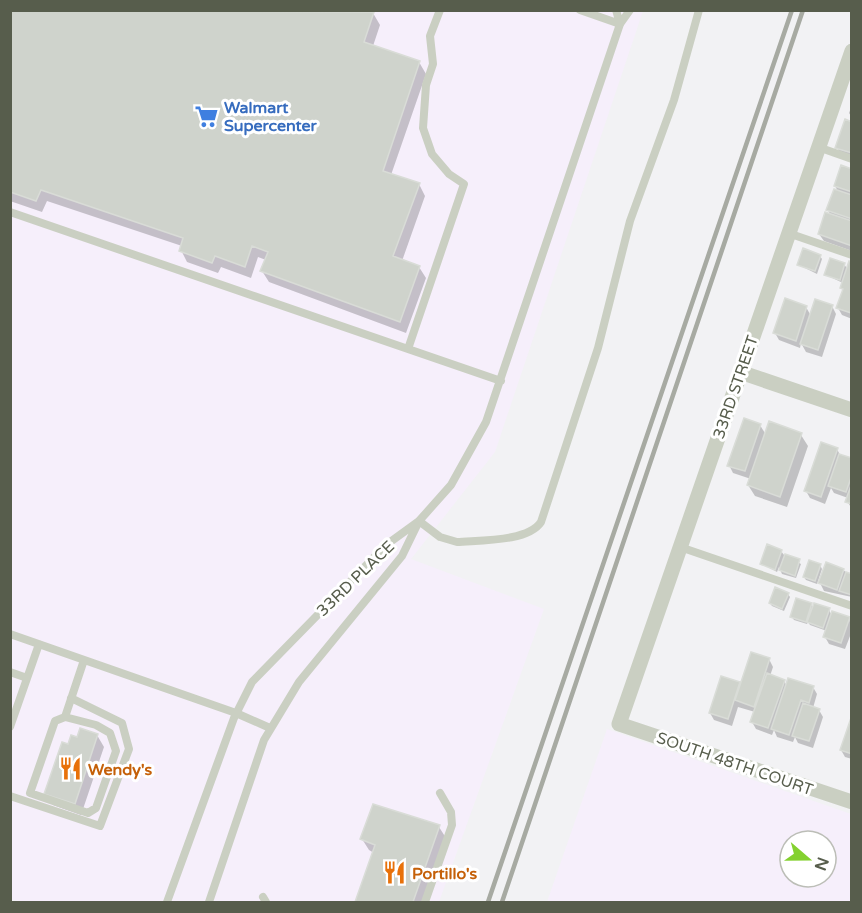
<svg xmlns="http://www.w3.org/2000/svg" width="862" height="913" viewBox="0 0 862 913" font-family="'Varela Round',sans-serif">
<style>
.commercial{fill:#f6effb;fill-rule:evenodd}
.shadow{fill:#0003}
.building{fill:#cfd3cc;stroke:#d9dcd7;stroke-width:1.5}
.lines{fill:none;stroke-linecap:round;stroke-linejoin:round}
.lane{stroke:#cacfc2;stroke-width:8}
.street{stroke:#cacfc2;stroke-width:15}
.rail{stroke:#a7aaa2;stroke-width:4.5}
.labels{text-anchor:middle;stroke-width:6;stroke-linejoin:round;paint-order:stroke}
.shop-label{font-size:16px;font-weight:bold;fill:#366cbe;stroke:#fff;text-anchor:start}
.street-label{font-size:16px;fill:#575d4c;stroke:#fff}
.food-label{font-size:16px;font-weight:bold;fill:#c56008;stroke:#fff;text-anchor:start}
</style>
<rect width="100%" height="100%" fill="#f2f2f4"/>
<path class="commercial" d="M10,11H643L495,452L411,559L544,609L439,902H21L11,899Z
M607,729L851,814V902H547ZM790,841H826V877H790Z"/>
<path class="shadow" d="M10,10H366L373,13L380,25L373,46L419,62L426,74L391,175L419,184L425,196L402,261L419,267L426,278L406,333L269,282L262,271L266,260L258,257L251,278L221,267L218,273L187,262L181,250L182,246L47,201L42,212L10,201Z
M852,105V118L849,113Z
M852,123V158L841,155L837,147Z
M852,170V251L824,241L819,234L831,216L828,210L839,193L835,186Z
M820,256L822,259L817,274L799,265Z
M844,264L848,270L852,264V319L842,315L838,308L844,292L843,283L826,275Z
M832,306L836,314L822,357L806,352L801,343L800,348L779,340L775,333L806,307L811,316Z
M760,425L766,435H801L808,446L787,507L755,496L748,485L751,479L733,473L729,465Z
M837,449L841,457L852,460V509L847,501L848,498L834,493L831,488L825,504L810,498L806,491Z
M781,551L784,555L801,564L796,578L782,574L779,567L777,572L762,564Z
M820,565L822,569L817,584L806,580L804,577Z
M843,570L852,576V597L824,591L820,583Z
M788,594L790,597L784,611L772,606L770,603Z
M811,604L813,609L829,610L832,616L849,618L852,631L845,649L829,644L825,637L827,631L810,625L808,622L807,624L794,620L792,617Z
M769,659L773,667L770,676L784,681L787,686L813,687L817,694L813,708L819,710L823,717L813,748L798,743L795,737L793,742L777,737L774,730L772,735L756,729L752,722L755,712L738,707L732,726L714,720L710,713L739,683L741,687Z
M852,720V759L845,757L841,750Z
M97,735L104,747L81,815L53,805L46,794L69,746L78,739Z
M439,827L446,838L423,902H357L374,853L369,850L362,839Z"/>
<path class="building" d="M10,10L374,12L364,42L420,61L383,171L420,183L393,256L420,266L400,322L260,271L268,252L252,246L245,267L215,256L212,263L179,251L183,238L41,190L36,201L10,192Z
M845,119L852,122V153L835,148Z
M841,165L852,169V192L834,186Z
M834,189L852,195V219L826,210Z
M825,212L852,221V246L818,234Z
M803,248L821,255L815,271L797,265Z
M830,258L845,263L840,280L824,275Z
M849,261L852,262L851,313L836,308L843,289L840,288Z
M785,298L807,306L796,341L773,333Z
M815,299L833,305L818,350L800,344Z
M744,418L761,424L745,471L727,466Z
M769,421L802,433L780,497L747,485Z
M821,442L838,448L821,497L804,491Z
M839,454L852,458V475L846,492L828,486Z
M852,483V504L845,502Z
M767,544L782,550L775,570L760,564Z
M785,554L800,559L795,576L779,570Z
M809,560L821,564L815,581L803,577Z
M826,562L844,569L837,590L818,583Z
M846,572L852,574V595L839,591Z
M775,587L789,593L782,609L769,603Z
M796,598L812,603L806,622L790,617Z
M814,603L830,608L823,628L807,622Z
M832,611L850,617L841,643L823,637Z
M751,652L770,658L754,707L735,700Z
M767,673L785,680L768,728L750,722Z
M721,676L740,682L728,719L709,713Z
M788,678L814,686L809,703L801,700L789,735L771,729Z
M803,703L820,709L809,741L792,736Z
M852,715V754L840,750Z
M80,728L98,734L75,804L44,794L62,742L68,744L71,735L77,737Z
M373,804L440,825L413,902H355L375,845L360,839Z"/>
<g class="lines">
<path class="lane" d="M580,10L620,24
M616,10L620,24
M630,10L620,24L486,422L451,485L419,521L440,537L457,542C479,540 528,542 541,522L598,348L630,221L674,100L699,10
M818,147L852,159
M10,212L501,381
M788,233L852,255
M408,349L464,184L449,174L432,154L423,128L426,85L433,64L430,36L440,10
M680,547L852,606
M10,634L236,713L270,728
M10,672L27,678
M65,717L96,725L110,733L116,751L96,808L88,813L30,793L55,721L65,717L84,660
M10,727L39,644
M10,796L100,826L129,749L122,723L71,698
M263,897L266,902
M167,902L234,718L252,682L386,545L419,521L402,556L299,682L264,740L209,902
M425,902L452,825L451,812L440,793"/>
<path class="street" d="M852,51L619,724L852,802
M740,372L852,410"/>
<path class="rail" d="M488,902L792,10
M502,902L803,10"/>
</g>
<defs>
<symbol id="supermarket-bare" viewBox="-9 -9 18 18"><path d="M-6-5.5h2.5l.6 2H6L4.5 2H-2.5L-4.4-4H-6ZM-1.5 3.2a1.3 1.3 0 1 0 .1 0ZM3 3.2a1.3 1.3 0 1 0 .1 0Z" fill="#3f7fe0" stroke="#fff" stroke-width="2.5" paint-order="stroke"/></symbol>
<symbol id="restaurant-bare" viewBox="-9 -9 18 18"><path d="M-5-6h1v4h1v-4h1v4h1v-4h1v5L-1.5 .5V6h-2V.5L-5-1ZM5-6V6H3V1.5H1.5Q1.5-4 5-6Z" fill="#e8710a" stroke="#fff" stroke-width="2.5" paint-order="stroke"/></symbol>
</defs>
<g fill-rule="evenodd">
<use href="#supermarket-bare" x="190" y="100" width="33" height="33"/>
<use href="#restaurant-bare" x="54" y="752" width="33" height="33"/>
<use href="#restaurant-bare" x="378" y="856" width="33" height="33"/>
</g>
<g class="labels">
<g class="shop-label">
<text x="224" y="113">Walmart<tspan x="224" dy="18">Supercenter</tspan></text>
</g>
<g class="street-label">
<text transform="translate(735 387) rotate(-71)" y="6">33RD STREET</text>
<text transform="translate(355 578) rotate(-44)" y="6">33RD PLACE</text>
<text transform="translate(735 763) rotate(19)" y="6">SOUTH 48TH COURT</text>
</g>
<g class="food-label">
<text x="88" y="775">Wendy's</text>
<text x="412" y="879">Portillo's</text>
</g>
</g>
<rect width="862" height="913" fill="none" stroke="#575d4c" stroke-width="24"/>
<g transform="translate(808 859) rotate(110)"><circle r="28" fill="#ffffff" stroke="#bcbeb7" stroke-width="1.5"/>
<path d="M0-4.5L10 22L0 15L-10 22Z" fill="#84d12f"/>
<text y="-9" font-size="16" font-weight="bold" text-anchor="middle" fill="#575d4c">N</text>
</g>
</svg>
